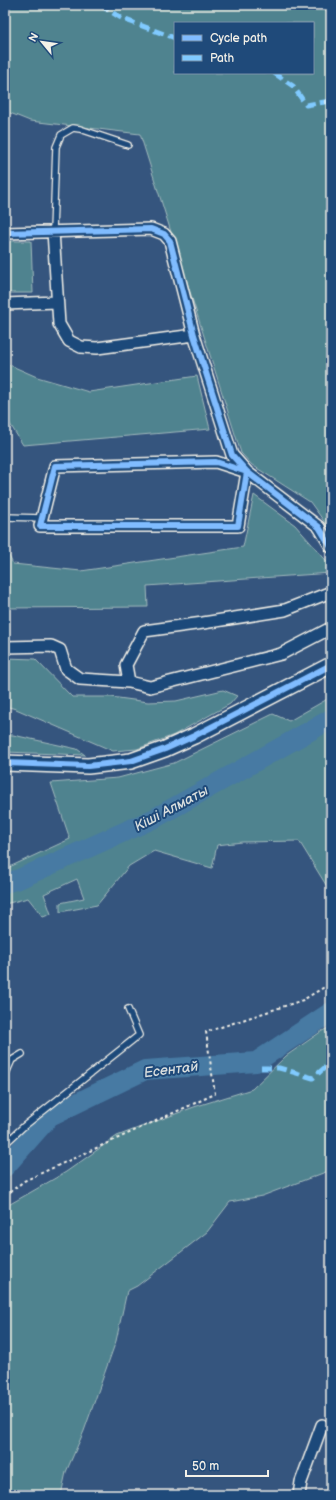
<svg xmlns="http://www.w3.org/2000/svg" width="336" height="1500" viewBox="0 0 336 1500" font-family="'Balsamiq Sans',sans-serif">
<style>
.green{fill:#4f838f;stroke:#a2babc;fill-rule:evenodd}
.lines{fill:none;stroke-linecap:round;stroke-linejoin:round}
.river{stroke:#467aa3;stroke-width:20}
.lane-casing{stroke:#f4f1e8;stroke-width:8}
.street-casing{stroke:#f4f1e8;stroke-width:14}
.secondary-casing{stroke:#f4f1e8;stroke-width:18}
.path{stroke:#f4f1e8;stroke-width:2;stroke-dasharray:3 3;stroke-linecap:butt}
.lane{stroke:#1f4a7a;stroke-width:5.5}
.street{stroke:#1f4a7a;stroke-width:11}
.secondary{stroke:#1f4a7a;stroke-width:15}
.quiet{stroke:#80caff;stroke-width:5;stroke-dasharray:10 5;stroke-linecap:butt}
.cycleway-casing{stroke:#1f4a7a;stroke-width:8}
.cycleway{stroke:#80bcff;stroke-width:6}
.labels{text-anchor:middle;stroke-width:4;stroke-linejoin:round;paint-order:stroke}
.water-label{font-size:14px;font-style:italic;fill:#dadfde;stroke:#1f4a7a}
</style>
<rect width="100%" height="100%" fill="#35557e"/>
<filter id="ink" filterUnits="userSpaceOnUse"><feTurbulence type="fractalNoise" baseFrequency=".025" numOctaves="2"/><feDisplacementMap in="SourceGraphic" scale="8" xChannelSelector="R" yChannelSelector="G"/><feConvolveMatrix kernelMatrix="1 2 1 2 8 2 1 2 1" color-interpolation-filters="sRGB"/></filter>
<g filter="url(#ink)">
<path class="green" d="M5,5H331V531L310,502L252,465L241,453L140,134L30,121L5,111ZM175,23H313V73H175Z
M5,241H31L33,293H5Z
M5,363L37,377L89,392L197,376L210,429L23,445L5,416Z
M254,495L295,525L331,566V573L147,586L148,607L5,608V548L13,564L81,571L243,547Z
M5,658L35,659L72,697H111L148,702L176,701L223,690L237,696L230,704L174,735L137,749L113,751L16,709L5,706Z
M331,697V893L299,841L242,842L217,845L212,868L154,851L129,866L97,905L60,912V903L84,898L77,879L44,894L51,914L43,917L28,898L5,904V869L70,839L51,783L118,778L174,763L273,714L289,721Z
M5,735H13L77,749L85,755L5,752Z
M331,1027V1170L262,1196L230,1202L207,1232L137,1286L127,1291L116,1341L84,1431L66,1472L61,1495H5V1207L66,1172L117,1136L194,1107L252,1089L286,1056L322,1031Z"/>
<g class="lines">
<path class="river" d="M5,883L19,879L155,818L331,719
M5,1167L50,1116L145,1070L256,1062L331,1012"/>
<defs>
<path id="lane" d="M53,231L56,147L61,135L73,128L80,129L128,145
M5,517L42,518
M5,1076L12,1060L22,1054
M5,1144L23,1127L139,1035L128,1009"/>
<path id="street" d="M53,231L59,324L69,341L81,347L97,348L194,335
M5,233L151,229L164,234L170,241L194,335L232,455L247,472L319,527L331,547
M5,304L57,302
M216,462L247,472L238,526H40L55,466Z
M5,647L51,646L60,650L66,669L80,679L129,682L150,687L281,654L331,628
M129,682L126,665L144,631L203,623L285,610L331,592
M299,1495L301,1482L322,1425"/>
<path id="secondary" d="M5,763L88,766L131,761L165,749L194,736L331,665"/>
</defs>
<use href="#lane" class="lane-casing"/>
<use href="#street" class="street-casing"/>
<use href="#secondary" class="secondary-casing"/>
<path class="path" d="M5,1196L24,1181L215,1094L206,1032L303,1000L331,983"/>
<use href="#lane" class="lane"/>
<use href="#street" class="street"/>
<use href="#secondary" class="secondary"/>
<path class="quiet" d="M100,5L123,19L175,38
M274,73L293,86L306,105L331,101
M261,1068H279L313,1078L331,1062"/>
<defs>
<path id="cycleway" d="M5,233L151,229L164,234L170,241L194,335L232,455L247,472L319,527L331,547
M216,462L247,472L238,526H40L55,466Z
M5,763L88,766L131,761L165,749L194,736L331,665"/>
</defs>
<use href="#cycleway" class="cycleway-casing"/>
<use href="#cycleway" class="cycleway"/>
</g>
</g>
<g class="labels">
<g class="water-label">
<text transform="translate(171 808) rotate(-28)" y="5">Кіші Алматы</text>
<text transform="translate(171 1069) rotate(-7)" y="5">Есентай</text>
</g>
</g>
<rect width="336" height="1500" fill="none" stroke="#1f4a7a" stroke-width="20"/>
<rect x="10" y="10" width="316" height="1480" fill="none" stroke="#f4f1e8" stroke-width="1.5" filter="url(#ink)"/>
<rect x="174" y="22" width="140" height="52" fill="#1f4a7a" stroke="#748da6"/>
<rect x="182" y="35" width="20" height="6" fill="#80bcff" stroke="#748da6"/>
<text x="210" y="42" font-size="12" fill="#f4f1e8">Cycle path</text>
<rect x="182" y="55" width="20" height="6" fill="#80caff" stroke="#748da6"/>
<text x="210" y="62" font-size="12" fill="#f4f1e8">Path</text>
<g transform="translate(42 42) rotate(299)" stroke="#1f4a7a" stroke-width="3" paint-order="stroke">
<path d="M0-3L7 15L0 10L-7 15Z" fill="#f4f1e8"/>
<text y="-6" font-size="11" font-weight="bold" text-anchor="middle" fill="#f4f1e8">N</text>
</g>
<path d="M186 1470v6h82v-6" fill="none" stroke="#f4f1e8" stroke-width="2"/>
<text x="192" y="1470" font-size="12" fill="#f4f1e8" stroke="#1f4a7a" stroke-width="3" paint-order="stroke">50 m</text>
</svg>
